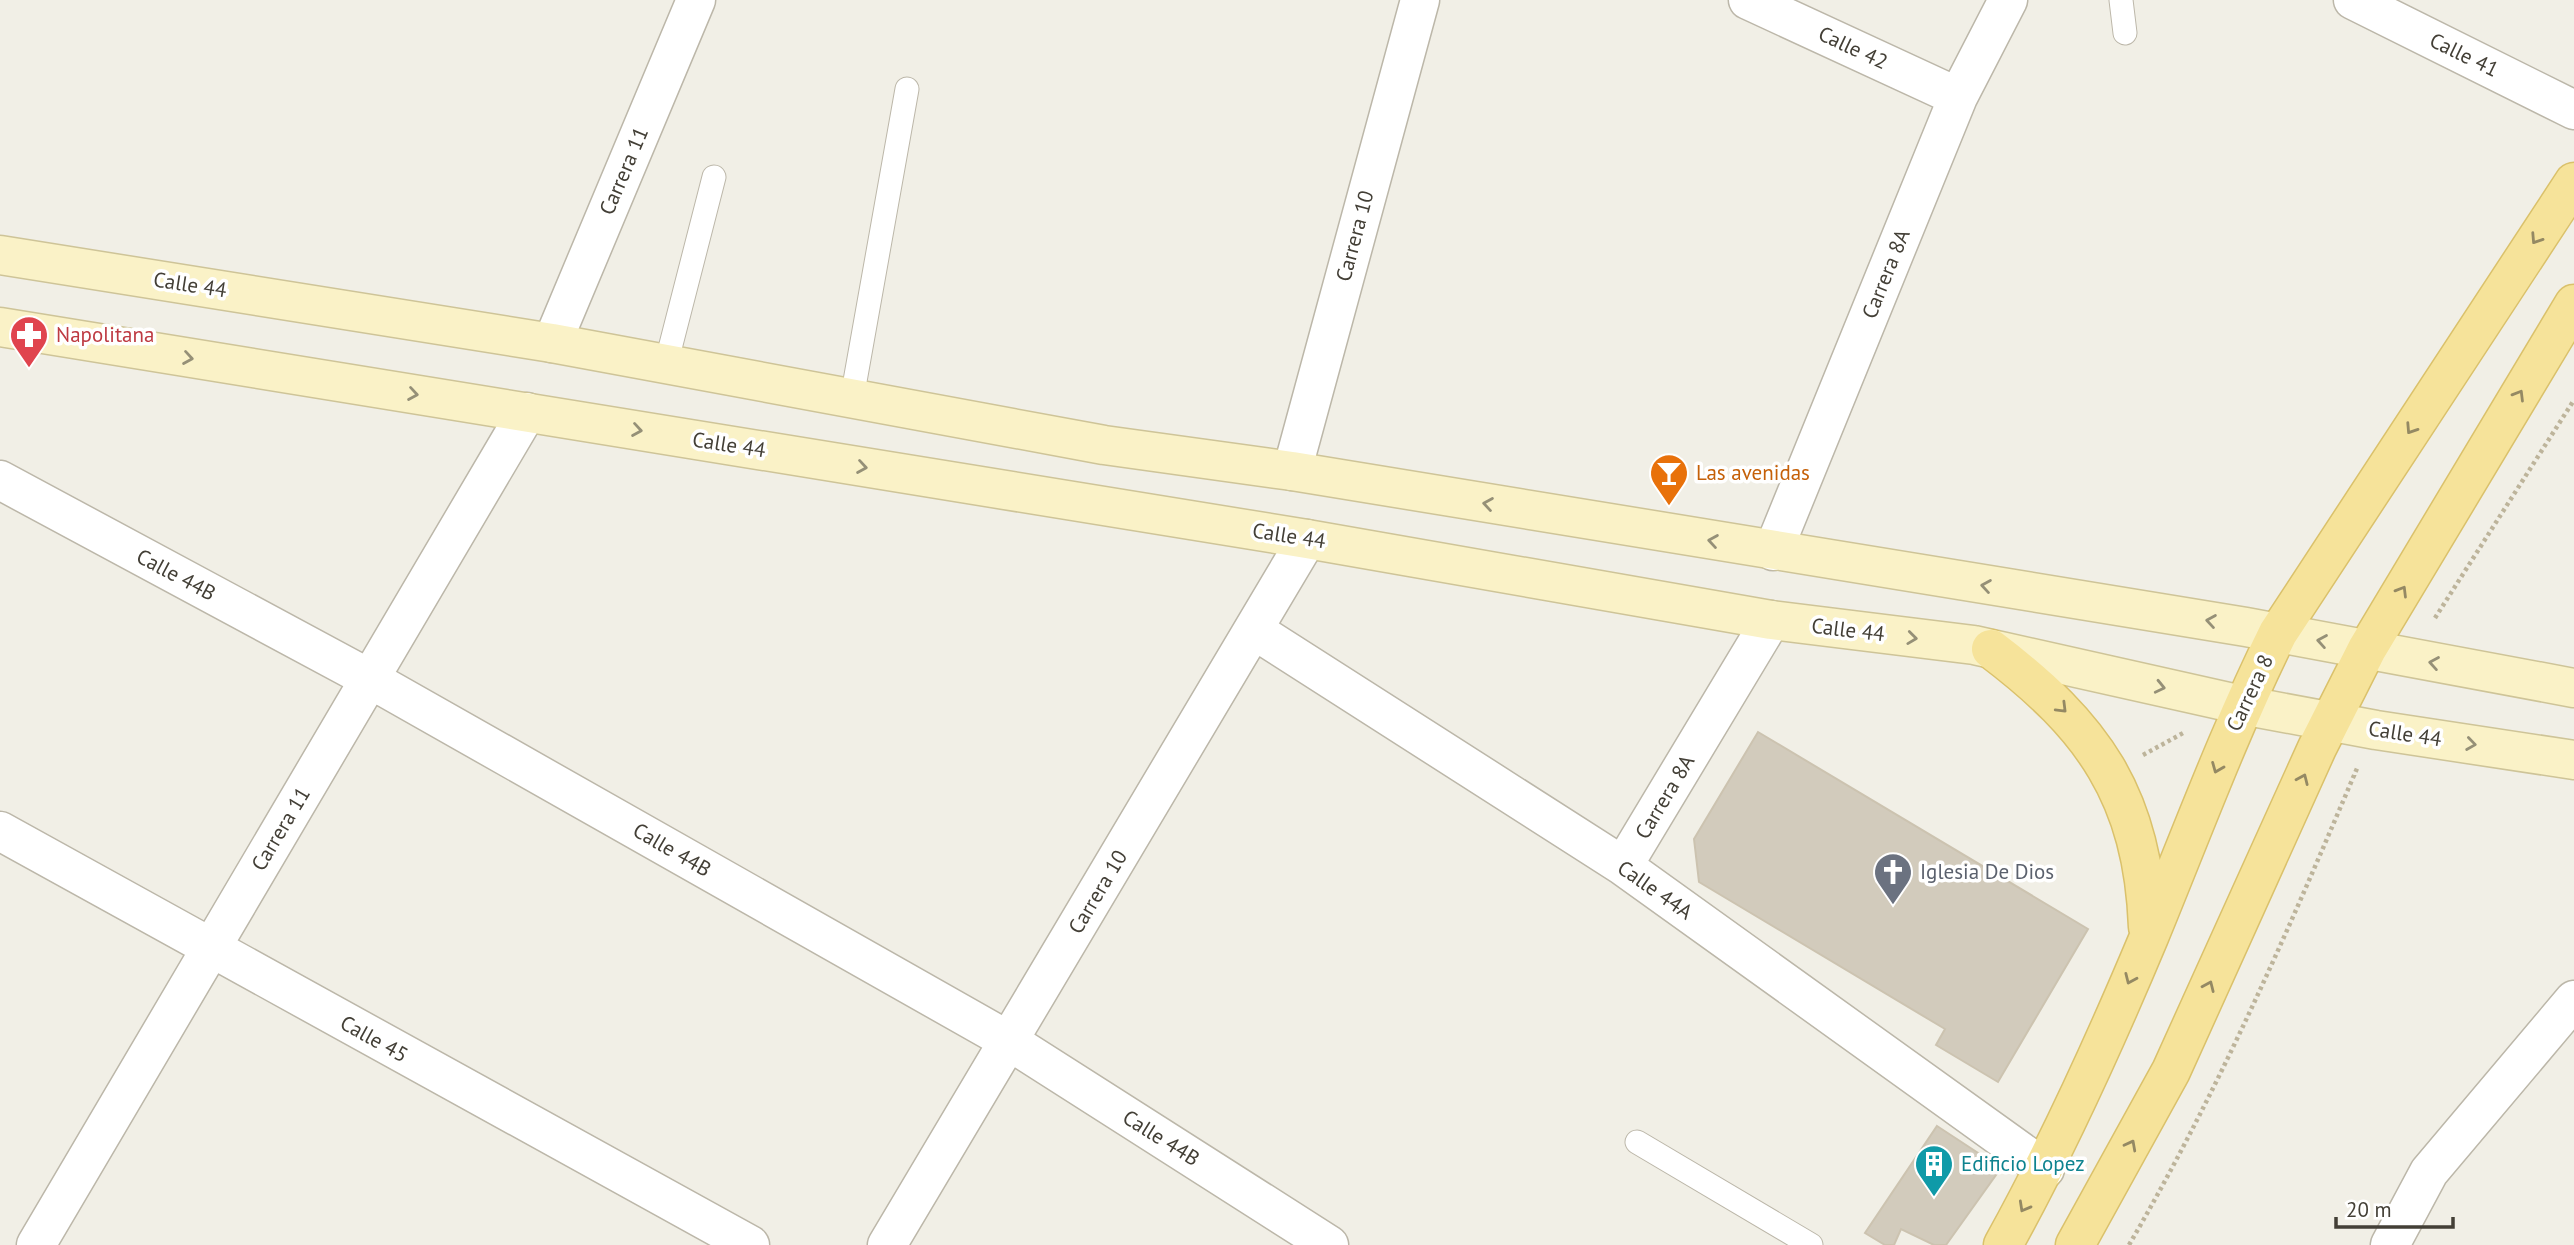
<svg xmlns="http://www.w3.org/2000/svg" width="2574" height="1245" viewBox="0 0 2574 1245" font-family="'PT Sans',sans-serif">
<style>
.building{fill:#d2cbbc;stroke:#ccc3b0;stroke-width:2}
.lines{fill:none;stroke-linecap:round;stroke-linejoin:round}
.service-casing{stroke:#bcb7a9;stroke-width:25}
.minor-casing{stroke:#bcb7a9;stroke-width:41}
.secondary-casing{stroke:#cec498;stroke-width:41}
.primary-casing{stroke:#dac16b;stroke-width:41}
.path{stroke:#bdb49b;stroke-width:4.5;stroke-dasharray:3.5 3.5;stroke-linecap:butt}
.service{stroke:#fff;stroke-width:23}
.minor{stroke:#fff;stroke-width:38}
.secondary{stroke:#faf2c7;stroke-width:38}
.primary{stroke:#f6e39a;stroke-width:38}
.oneway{stroke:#948963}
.oneway2{stroke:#959077}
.labels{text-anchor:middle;stroke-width:7;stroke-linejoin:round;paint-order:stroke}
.street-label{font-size:21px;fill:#433f36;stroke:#fff}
.health-label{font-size:21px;fill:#be3a42;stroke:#fff;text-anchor:start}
.food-label{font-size:21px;fill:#c56008;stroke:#fff;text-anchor:start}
.worship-label{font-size:21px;fill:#5b616d;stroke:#fff;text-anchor:start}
.culture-label{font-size:21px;fill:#0d838f;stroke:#fff;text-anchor:start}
</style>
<rect width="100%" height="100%" fill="#f1efe6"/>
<path class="building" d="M1758,732L2088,929L1998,1082L1936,1045L1945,1029L1699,882L1694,839Z
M1937,1126L2001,1168L1946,1245H1934L1901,1229L1894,1245H1885L1865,1233Z"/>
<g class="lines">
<defs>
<path id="service" d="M2121,0L2125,33
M666,364L714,177
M852,398L907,89
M1637,1142L1811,1245"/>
<path id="minor" d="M1748,0L1958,97
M2353,0L2574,110
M552,343L696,0
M1292,471L1420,0
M0,480L370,679L1009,1041L1329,1245
M1773,551L1958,97L2008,0
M1254,630L1623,866L2045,1169
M0,831L750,1245
M1623,866L1771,620
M36,1245L527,412
M887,1245L1307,539
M2390,1245L2429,1172L2574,1000"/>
<path id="secondary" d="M0,255L552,343L1104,445L1292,471L2246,627L2574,688
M0,327L1307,539L1771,620L1974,645L2242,705L2376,730L2574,760"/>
<path id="primary" d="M1991,649C2093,726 2143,796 2148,927
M2003,1245C2058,1146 2105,1042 2149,937C2191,835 2229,732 2278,633L2574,182
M2075,1245L2171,1071L2317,748L2367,649L2574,304"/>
</defs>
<use href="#service" class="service-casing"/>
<use href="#minor" class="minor-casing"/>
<use href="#secondary" class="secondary-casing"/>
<use href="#primary" class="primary-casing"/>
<path class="path" d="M2435,618L2574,400
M2143,755L2185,732
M2129,1245C2218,1092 2289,929 2358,766"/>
<use href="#service" class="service"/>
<use href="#minor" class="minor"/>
<use href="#secondary" class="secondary"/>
<use href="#primary" class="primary"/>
</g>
<defs><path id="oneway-chevron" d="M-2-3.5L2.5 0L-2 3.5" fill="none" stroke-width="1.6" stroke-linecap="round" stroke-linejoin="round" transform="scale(1.75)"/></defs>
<g class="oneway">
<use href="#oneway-chevron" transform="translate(2536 239) rotate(123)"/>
<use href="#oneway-chevron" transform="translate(2519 395) rotate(-59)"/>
<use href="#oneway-chevron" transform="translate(2411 429) rotate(123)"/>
<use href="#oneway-chevron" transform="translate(2402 591) rotate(-59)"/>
<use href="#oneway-chevron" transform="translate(2062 708) rotate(45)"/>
<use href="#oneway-chevron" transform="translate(2217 768) rotate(112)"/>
<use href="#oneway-chevron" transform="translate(2303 779) rotate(-66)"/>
<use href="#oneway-chevron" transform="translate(2130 979) rotate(114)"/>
<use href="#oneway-chevron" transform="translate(2209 986) rotate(-66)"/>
<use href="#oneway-chevron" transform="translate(2131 1145) rotate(-62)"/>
<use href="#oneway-chevron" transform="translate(2024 1207) rotate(119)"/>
</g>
<g class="oneway2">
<use href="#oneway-chevron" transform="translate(188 358) rotate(9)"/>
<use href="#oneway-chevron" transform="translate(413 394) rotate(9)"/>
<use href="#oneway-chevron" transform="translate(637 430) rotate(9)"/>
<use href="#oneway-chevron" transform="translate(862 467) rotate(9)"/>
<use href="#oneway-chevron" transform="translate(1488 504) rotate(-171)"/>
<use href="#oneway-chevron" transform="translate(1713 541) rotate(-171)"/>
<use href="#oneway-chevron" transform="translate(1986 586) rotate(-171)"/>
<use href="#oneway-chevron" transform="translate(2211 621) rotate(-171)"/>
<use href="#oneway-chevron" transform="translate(1912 638) rotate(7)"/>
<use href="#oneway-chevron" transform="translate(2322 641) rotate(-170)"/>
<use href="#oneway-chevron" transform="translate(2434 663) rotate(-170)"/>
<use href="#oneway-chevron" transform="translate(2160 687) rotate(13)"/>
<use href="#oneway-chevron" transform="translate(2471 744) rotate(8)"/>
</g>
<defs>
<symbol id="pharmacy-pin" viewBox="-11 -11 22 30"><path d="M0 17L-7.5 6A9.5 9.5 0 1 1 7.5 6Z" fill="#e0444e" stroke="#fff"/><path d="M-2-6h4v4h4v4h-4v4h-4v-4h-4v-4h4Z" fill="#fff"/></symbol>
<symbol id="bar-pin" viewBox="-11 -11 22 30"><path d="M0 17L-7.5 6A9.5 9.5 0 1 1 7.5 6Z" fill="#e8710a" stroke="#fff"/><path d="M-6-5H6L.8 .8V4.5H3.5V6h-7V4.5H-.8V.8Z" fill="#fff"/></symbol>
<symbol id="church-pin" viewBox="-11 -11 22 30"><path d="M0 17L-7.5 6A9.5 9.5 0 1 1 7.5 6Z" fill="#6b7280" stroke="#fff"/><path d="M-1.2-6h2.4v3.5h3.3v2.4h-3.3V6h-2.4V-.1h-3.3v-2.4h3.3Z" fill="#fff"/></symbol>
<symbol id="building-pin" viewBox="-11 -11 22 30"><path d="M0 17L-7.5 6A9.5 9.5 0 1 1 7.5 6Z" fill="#0f9aa8" stroke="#fff"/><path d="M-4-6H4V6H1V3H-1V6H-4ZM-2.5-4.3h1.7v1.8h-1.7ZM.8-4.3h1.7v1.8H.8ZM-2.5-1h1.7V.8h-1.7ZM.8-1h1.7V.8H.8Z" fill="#fff"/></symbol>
</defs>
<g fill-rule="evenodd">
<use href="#pharmacy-pin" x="7" y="313" width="44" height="60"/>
<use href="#bar-pin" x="1647" y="451" width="44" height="60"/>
<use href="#church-pin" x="1871" y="850" width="44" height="60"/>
<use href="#building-pin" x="1912" y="1142" width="44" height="60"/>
</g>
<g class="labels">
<g class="street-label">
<text transform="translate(1853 48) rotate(25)" y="7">Calle 42</text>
<text transform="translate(2464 55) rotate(26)" y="7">Calle 41</text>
<text transform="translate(624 171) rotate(-67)" y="7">Carrera 11</text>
<text transform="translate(1355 236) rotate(-75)" y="7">Carrera 10</text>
<text transform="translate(1886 274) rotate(-68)" y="7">Carrera 8A</text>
<text transform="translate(190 285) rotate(9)" y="7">Calle 44</text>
<text transform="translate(729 445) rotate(9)" y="7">Calle 44</text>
<text transform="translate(1289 536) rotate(9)" y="7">Calle 44</text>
<text transform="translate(176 575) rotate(28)" y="7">Calle 44B</text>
<text transform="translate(1848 630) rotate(7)" y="7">Calle 44</text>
<text transform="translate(2250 693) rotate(-65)" y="7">Carrera 8</text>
<text transform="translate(2405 734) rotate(9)" y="7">Calle 44</text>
<text transform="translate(1665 797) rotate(-59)" y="7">Carrera 8A</text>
<text transform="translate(281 829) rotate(-59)" y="7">Carrera 11</text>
<text transform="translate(672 850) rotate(30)" y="7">Calle 44B</text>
<text transform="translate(1655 890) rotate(35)" y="7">Calle 44A</text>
<text transform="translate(1098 892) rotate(-59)" y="7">Carrera 10</text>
<text transform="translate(374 1039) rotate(29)" y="7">Calle 45</text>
<text transform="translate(1161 1138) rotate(32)" y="7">Calle 44B</text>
</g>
<g class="health-label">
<text x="56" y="342">Napolitana</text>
</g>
<g class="food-label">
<text x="1696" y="480">Las avenidas</text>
</g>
<g class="worship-label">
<text x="1920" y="879">Iglesia De Dios</text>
</g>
<g class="culture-label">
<text x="1961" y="1171">Edificio Lopez</text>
</g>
</g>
<path d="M2336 1217v10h117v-10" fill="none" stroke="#433f36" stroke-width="3.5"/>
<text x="2346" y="1217" font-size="21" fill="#433f36" stroke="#ffffff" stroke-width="5" paint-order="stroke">20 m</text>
</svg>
